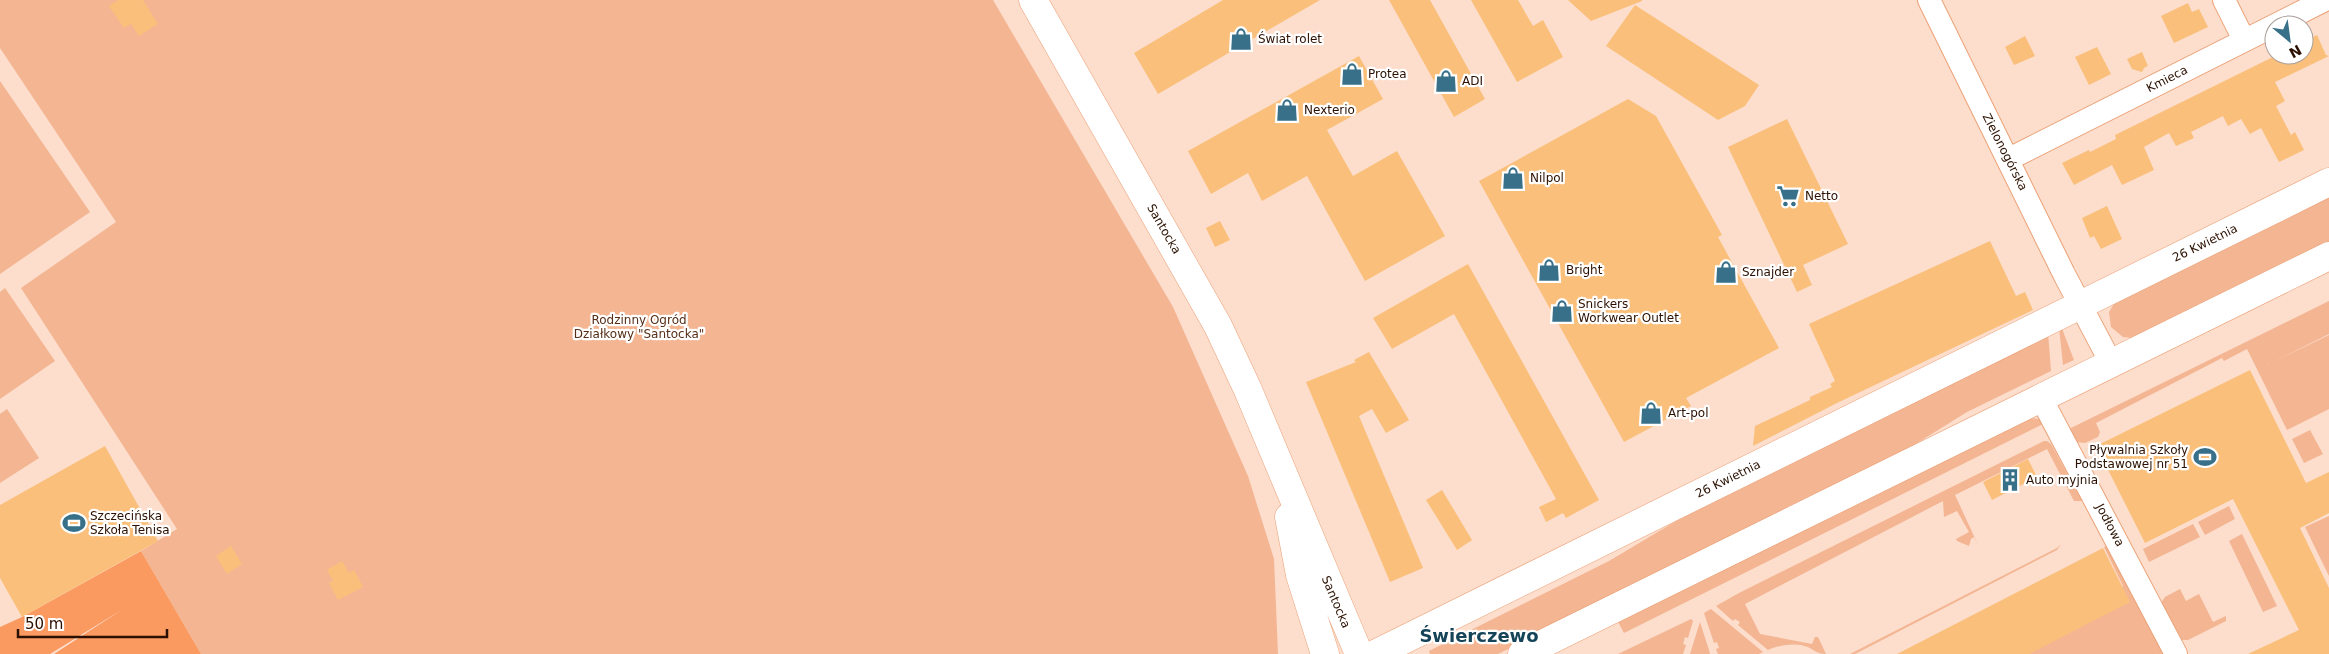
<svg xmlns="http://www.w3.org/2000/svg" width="2329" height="654" viewBox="0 0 2329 654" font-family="'DejaVu Sans',sans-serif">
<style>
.green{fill:#f3b592}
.forest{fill:#fa9a61}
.building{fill:#fac07b}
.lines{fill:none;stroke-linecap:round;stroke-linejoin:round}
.minor-casing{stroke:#eba176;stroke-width:24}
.tertiary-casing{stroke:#eba176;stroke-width:29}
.minor{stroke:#fff;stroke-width:22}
.tertiary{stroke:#fff;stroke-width:28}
.labels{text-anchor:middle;stroke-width:4.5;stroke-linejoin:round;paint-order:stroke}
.poi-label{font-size:12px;fill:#2b1001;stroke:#fff;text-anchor:start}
.street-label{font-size:12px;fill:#2b1001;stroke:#fff}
.park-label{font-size:12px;fill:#562f18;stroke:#fff}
.district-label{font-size:18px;font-weight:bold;fill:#154357;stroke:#fff}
</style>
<rect width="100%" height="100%" fill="#fdddcc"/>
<path class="green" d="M0,0H993L1173,307L1248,476L1274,559L1278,654H201L141,551L177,529L21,288L116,222L0,48Z
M0,81L90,212L0,274Z
M2329,193V244L2133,338L2123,337L2111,327L2109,312L2115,302Z
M5,288L55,361L0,399V292Z
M2329,301V334L2267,365L2329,335V409L2287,430L2247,349L2224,361L2222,358L2096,423L2100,432L2098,437L2085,443L2076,442L2069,429Z
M2061,326L2074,360L2063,365L2059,327Z
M2048,332L2051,371L1967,412L1877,468L1498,654H1430L1429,651L1609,561L1703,505Z
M7,409L39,458L0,483V414Z
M2030,418L2039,419L2045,423L1624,633L1617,620Z
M2310,430L2323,454L2304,463L2292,439Z
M2044,441H2047L2051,444L2082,501H2074L2047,449L1955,495L1979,547L1974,537L1971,539L1969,546L1957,541L1956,539L1969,532L1957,511L1944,517L1943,501L1745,604L1760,634L1812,644L1815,637H1818L1826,654C1817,654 1816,651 1808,647C1796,642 1779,645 1768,650L1738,625L1740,622L1735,619L1733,621L1716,606L1739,593Z
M2229,506L2235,519L2205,535L2198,522Z
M2329,516V576L2305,527Z
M2193,524L2200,537L2149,562L2143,549Z
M2054,532L2061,544L2057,550L1855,654H1850L2057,548L2061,544Z
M2242,534L2277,606L2263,612L2229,541Z
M2106,546L2164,654H1990L2123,586L2104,547Z
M2180,589L2186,601L2199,594L2213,622L2226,616V621L2188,640H2182L2161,603L2165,597Z
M1711,609L1763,652L1759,654H1718L1716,649L1719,648L1717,642L1714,643L1704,613Z
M1691,619L1693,621L1688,638L1685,637L1683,644L1686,645L1683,654H1618Z
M1700,622L1709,650L1710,654H1690Z"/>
<path class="forest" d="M141,551L201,654H54L123,609L50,654H0V627L22,617Z"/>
<path class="building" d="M118,0H143L158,24L139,36L131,24L124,28L109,6Z
M1223,0H1320L1158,94L1134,53Z
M1389,0H1430L1485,99L1454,117Z
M1471,0H1518L1533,26L1543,20L1563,57L1517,82Z
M1568,0H1642V1L1591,21Z
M2188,3L2192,12L2199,9L2208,27L2174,43L2161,16Z
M1635,5L1759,85L1745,106L1718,120L1606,46Z
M2317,35L2326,55L2329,56L2275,82L2285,101L2276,106L2291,135L2295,132L2304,150L2279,162L2261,128L2250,134L2241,119L2228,126L2223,116L2191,132L2194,138L2176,146L2169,133L2144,147L2154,170L2122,185L2112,165L2074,185L2062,163L2089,150L2090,152L2116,139L2115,135L2277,55H2304V42Z
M2025,36L2035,56L2014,65L2005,47Z
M2097,47L2111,74L2089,85L2075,57Z
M2142,52L2148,66L2144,68L2142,72L2132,69L2127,59Z
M1359,56L1383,99L1327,130L1353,176L1397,151L1445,236L1365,281L1307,176L1262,201L1248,173L1211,194L1188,151Z
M1628,99L1656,116L1722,235L1718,237L1779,348L1686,398L1691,406L1624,442L1479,181Z
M1787,119L1848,244L1803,265L1812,285L1797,292L1728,147Z
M2107,206L2122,239L2101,249L2094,236L2090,238L2082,218Z
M1220,221L1230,240L1215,247L1206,228Z
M1990,241L2016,296L2025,292L2033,310L1837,403L1753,446L1755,426L1810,400V397L1832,387L1830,384L1835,381L1809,324Z
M1468,264L1599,500L1566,518L1563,513L1546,522L1539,507L1556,499L1454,314L1392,349L1373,318Z
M1369,352L1409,420L1386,433L1372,409L1359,416L1423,568L1390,582L1306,382L1356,362L1354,360Z
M2250,370L2306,483L2329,472V513L2300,528L2329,588V654H2248L2299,630L2233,499L2145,543L2096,446Z
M105,446L158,541L22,617L0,578V505Z
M2028,459L2037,477L1992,500L1983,482Z
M1442,490L1472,540L1457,550L1426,500Z
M231,546L242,564L227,574L216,556Z
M2103,548L2130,602L2029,654H1897Z
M342,561L349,573L354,570L363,587L338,600L329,583L333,581L327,570Z"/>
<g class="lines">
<defs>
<path id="minor" d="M1929,0L2064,274L2111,363
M2224,0L2244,40
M2009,159L2325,0
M2041,398L2176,654"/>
<path id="tertiary" d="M1033,0L1218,326L1248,390L1359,654
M1289,517L1300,575L1325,654
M1375,654L2329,182
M1522,654L2329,256"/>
</defs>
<use href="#minor" class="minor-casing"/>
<use href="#tertiary" class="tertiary-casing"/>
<use href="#minor" class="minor"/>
<use href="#tertiary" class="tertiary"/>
</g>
<defs>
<symbol id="shop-bare" viewBox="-9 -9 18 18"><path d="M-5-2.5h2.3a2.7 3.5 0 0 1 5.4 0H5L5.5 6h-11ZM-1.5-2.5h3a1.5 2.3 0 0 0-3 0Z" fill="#38708a" stroke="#fff" stroke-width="2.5" paint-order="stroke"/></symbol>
<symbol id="supermarket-bare" viewBox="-9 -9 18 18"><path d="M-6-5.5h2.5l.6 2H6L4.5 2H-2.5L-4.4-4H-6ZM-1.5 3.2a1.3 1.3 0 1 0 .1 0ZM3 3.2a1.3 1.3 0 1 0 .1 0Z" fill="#38708a" stroke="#fff" stroke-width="2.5" paint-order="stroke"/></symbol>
<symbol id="stadium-bare" viewBox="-9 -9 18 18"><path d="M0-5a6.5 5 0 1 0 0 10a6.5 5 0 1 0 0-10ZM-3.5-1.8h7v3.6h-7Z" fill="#38708a" stroke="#fff" stroke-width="2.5" paint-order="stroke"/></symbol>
<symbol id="building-bare" viewBox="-9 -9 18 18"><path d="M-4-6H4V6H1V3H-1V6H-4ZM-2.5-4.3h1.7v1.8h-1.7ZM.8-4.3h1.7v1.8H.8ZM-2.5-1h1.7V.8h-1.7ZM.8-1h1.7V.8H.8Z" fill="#38708a" stroke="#fff" stroke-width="2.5" paint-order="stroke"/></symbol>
</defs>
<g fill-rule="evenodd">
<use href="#shop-bare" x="1225" y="23" width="32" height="32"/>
<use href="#shop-bare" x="1336" y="58" width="32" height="32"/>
<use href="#shop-bare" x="1430" y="65" width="32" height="32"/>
<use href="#shop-bare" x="1271" y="94" width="32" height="32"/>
<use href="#shop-bare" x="1497" y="162" width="32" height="32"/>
<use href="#supermarket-bare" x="1772" y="180" width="32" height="32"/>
<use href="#shop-bare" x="1533" y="254" width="32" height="32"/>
<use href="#shop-bare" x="1710" y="256" width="32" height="32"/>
<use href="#shop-bare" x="1546" y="295" width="32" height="32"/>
<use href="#shop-bare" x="1635" y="397" width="32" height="32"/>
<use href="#stadium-bare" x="2189" y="441" width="32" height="32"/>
<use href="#building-bare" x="1994" y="464" width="32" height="32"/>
<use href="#stadium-bare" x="58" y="507" width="32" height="32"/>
</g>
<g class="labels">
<g class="poi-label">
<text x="1258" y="43">Świat rolet</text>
<text x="1368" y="78">Protea</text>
<text x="1462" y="85">ADI</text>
<text x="1304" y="114">Nexterio</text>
<text x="1530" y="182">Nilpol</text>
<text x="1805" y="200">Netto</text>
<text x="1566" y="274">Bright</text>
<text x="1742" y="276">Sznajder</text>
<text x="1578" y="308">Snickers<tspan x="1578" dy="14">Workwear Outlet</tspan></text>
<text x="1668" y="417">Art-pol</text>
<text x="2188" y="454" text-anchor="end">Pływalnia Szkoły<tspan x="2188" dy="14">Podstawowej nr 51</tspan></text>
<text x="2026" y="484">Auto myjnia</text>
<text x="90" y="520">Szczecińska<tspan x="90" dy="14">Szkoła Tenisa</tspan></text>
</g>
<g class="street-label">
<text transform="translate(2167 79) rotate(-27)" y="4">Kmieca</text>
<text transform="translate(2005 152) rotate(63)" y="4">Zielonogórska</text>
<text transform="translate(1164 229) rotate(60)" y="4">Santocka</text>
<text transform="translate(2205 243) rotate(-26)" y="4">26 Kwietnia</text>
<text transform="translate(1728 479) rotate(-26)" y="4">26 Kwietnia</text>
<text transform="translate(2110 525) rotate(62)" y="4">Jodłowa</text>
<text transform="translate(1336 602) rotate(67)" y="4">Santocka</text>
</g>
<g class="park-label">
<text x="639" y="324">Rodzinny Ogród<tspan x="639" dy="14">Działkowy "Santocka"</tspan></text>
</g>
<g class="district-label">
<text x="1479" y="642">Świerczewo</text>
</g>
</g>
<g transform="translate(2289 40) rotate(151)"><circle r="24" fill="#ffffff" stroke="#aa9f99"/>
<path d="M0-4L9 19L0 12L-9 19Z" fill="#38708a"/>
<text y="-8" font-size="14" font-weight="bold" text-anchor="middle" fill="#2b1001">N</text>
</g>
<path d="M18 629v8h149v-8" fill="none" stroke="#2b1001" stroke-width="2.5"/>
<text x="25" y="629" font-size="15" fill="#2b1001" stroke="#ffffff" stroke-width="4" paint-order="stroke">50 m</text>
</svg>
